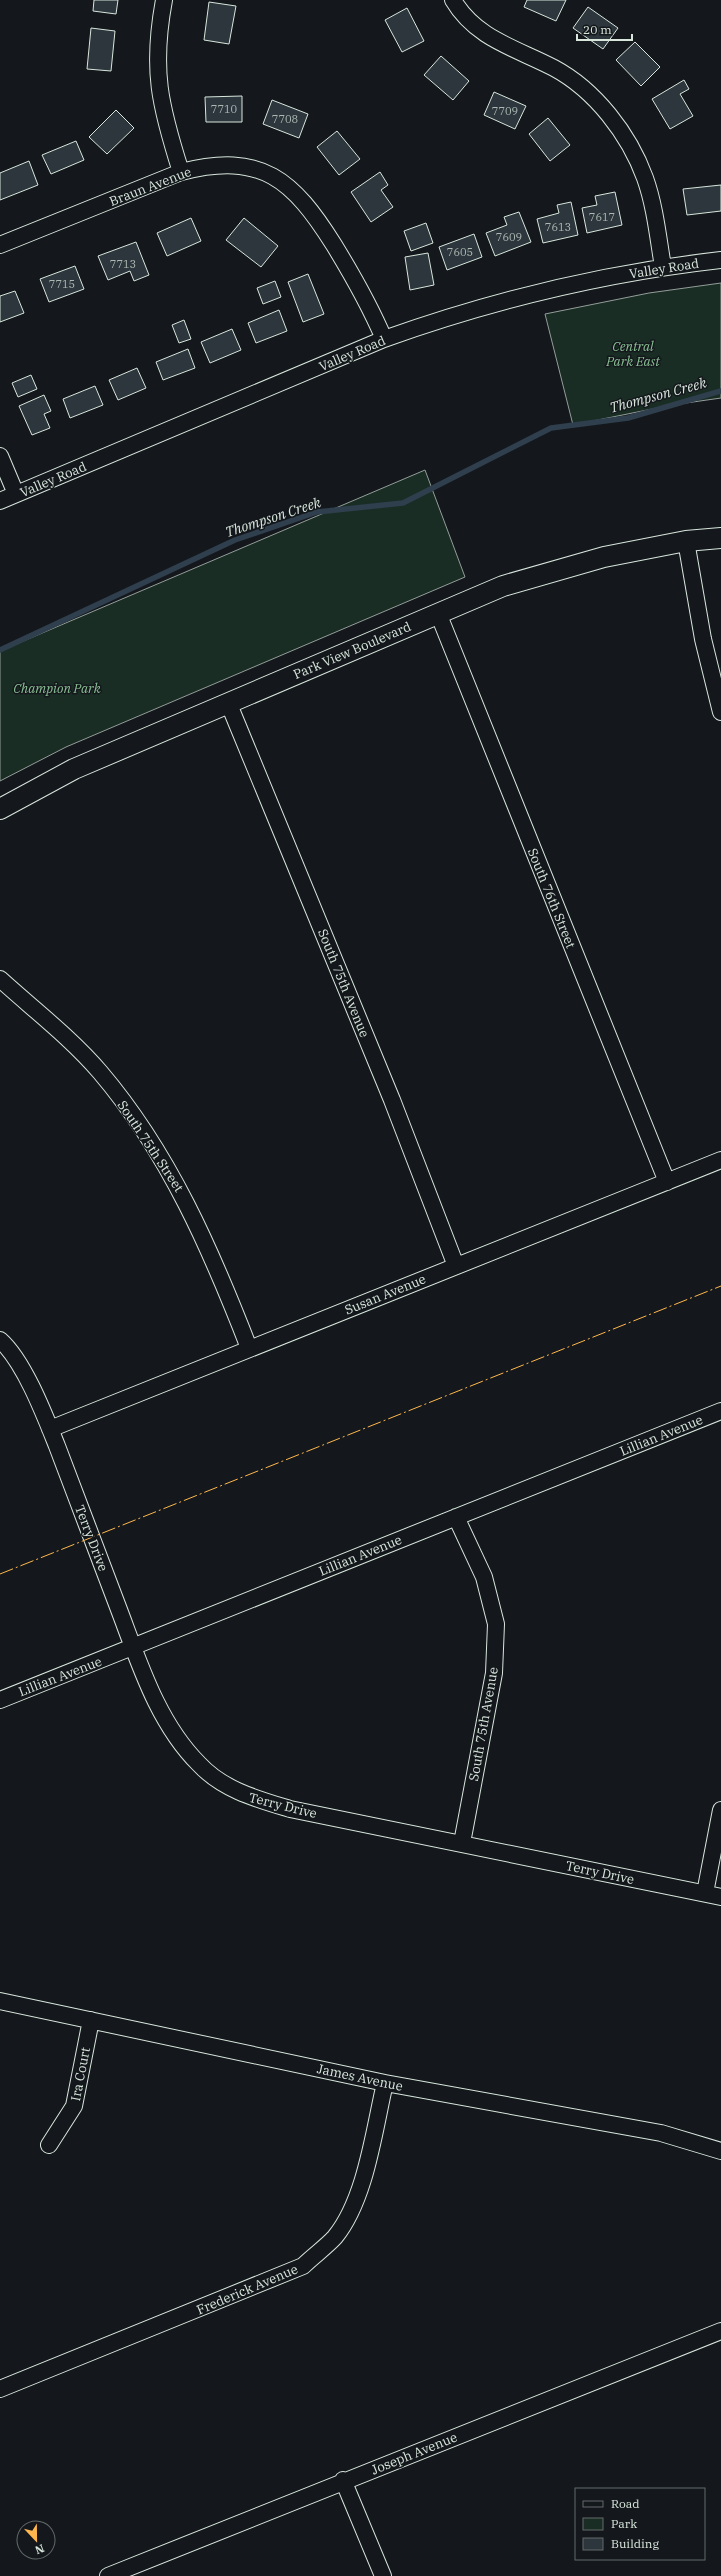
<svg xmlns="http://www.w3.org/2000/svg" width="721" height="2576" viewBox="0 0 721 2576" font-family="'IBM Plex Serif',serif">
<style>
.green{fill:#1a2d24;stroke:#939e99}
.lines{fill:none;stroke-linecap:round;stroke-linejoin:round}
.stream{stroke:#2f3f4d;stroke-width:5.5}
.building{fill:#2c363c;stroke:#d8e6dc}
.minor-casing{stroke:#d8e6dc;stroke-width:18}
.tertiary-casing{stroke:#d8e6dc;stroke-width:22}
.minor{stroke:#14181c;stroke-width:16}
.tertiary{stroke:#14181c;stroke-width:20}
.power{stroke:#ffb74d;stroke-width:1;stroke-dasharray:14 3 2 3;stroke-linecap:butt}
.labels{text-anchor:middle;stroke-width:3;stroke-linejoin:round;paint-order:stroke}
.number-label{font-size:11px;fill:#adbab4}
.street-label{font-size:13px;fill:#d8e6dc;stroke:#14181c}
.park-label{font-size:13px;font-style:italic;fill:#8ac095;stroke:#14181c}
.water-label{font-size:14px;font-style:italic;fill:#d8e6dc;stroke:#14181c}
</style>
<rect width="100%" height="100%" fill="#14181c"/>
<path class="green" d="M721,283V398L672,405L573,425L545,314L649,293Z
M425,470L465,577L66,747L0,781V651Z"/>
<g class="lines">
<path class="stream" d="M0,650L235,540L317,512L403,503L551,428L628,418L721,391"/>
</g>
<path class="building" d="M94,0H118L116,14L93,11Z
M527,0H566L556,21L524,7Z
M209,2L236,6L229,44L204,40Z
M588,7L618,28L603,49L573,28Z
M407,8L424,41L402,52L385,20Z
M91,28L115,31L111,71L87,69Z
M635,42L660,67L641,86L616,60Z
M441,56L469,81L453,100L424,75Z
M684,80L689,89L680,94L693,116L670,129L652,99Z
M494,92L526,106L515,129L484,115Z
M242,96V122H206L205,97Z
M272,100L308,114L299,138L263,124Z
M116,110L134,128L107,154L89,137Z
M548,118L570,145L550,161L529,134Z
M337,131L360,159L339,175L317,147Z
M76,141L84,160L51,174L42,155Z
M29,161L38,185L0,200V173Z
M380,172L388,185L381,190L393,207L371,222L351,192Z
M721,185V211L687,215L683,189Z
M615,192L622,225L587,233L582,208L597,205L595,196Z
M571,202L578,235L543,243L537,219L559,213L557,205Z
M519,212L531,242L495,256L486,233L507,225L504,217Z
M191,218L201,241L167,256L157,233Z
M244,218L278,246L261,267L226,240Z
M426,223L433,243L411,251L404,231Z
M474,234L482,257L447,270L439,247Z
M136,242L149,275L134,281L130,271L108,280L98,256Z
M428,253L434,285L410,290L405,257Z
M75,266L84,289L49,302L40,279Z
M308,274L324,314L303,322L288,282Z
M275,281L281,297L263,304L257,288Z
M15,291L24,313L0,322V296Z
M279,310L287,331L256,343L248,323Z
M184,320L191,339L179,343L172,325Z
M232,329L241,350L210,363L201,342Z
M188,349L195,368L163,380L156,362Z
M137,368L146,388L118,400L109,380Z
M31,375L37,389L18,397L12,383Z
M95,386L103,405L70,418L63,399Z
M44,395L51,411L44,414L50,428L32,435L19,406Z"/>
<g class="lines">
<defs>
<path id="minor" d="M164,0C151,70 160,106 181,172
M453,0C476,39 516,48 554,68C595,90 629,134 645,178C655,206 658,237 663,267
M0,245L181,172C262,151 293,180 334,245C353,276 370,306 384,339
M0,456L16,494
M0,501L384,339C493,300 605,273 721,260
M686,541L703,639L721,712
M438,613L667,1182
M228,702L392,1100L456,1266
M0,979C33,1009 71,1038 100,1072C169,1153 211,1250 249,1348
M0,1340C24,1361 45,1416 57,1446C77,1500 98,1553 118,1607C139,1662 157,1722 199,1764C223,1790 257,1799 290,1809L721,1897
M50,1429L721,1160
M456,1517L484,1577L496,1624L494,1673L462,1843
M0,1700L721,1411
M705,1893L721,1810
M0,2001L385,2083L661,2133L721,2151
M49,2145L74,2106L91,2020
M0,2389L303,2266C313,2256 326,2247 335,2237C366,2199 374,2130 385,2083
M343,2480L383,2576
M108,2576L721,2331"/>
<path id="tertiary" d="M0,809L74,769L503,586L604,557L686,541L721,538"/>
</defs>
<use href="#minor" class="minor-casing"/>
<use href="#tertiary" class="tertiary-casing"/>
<use href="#minor" class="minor"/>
<use href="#tertiary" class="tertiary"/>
<path class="power" d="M0,1574L721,1286"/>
</g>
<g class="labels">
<g class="number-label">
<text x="224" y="113">7710</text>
<text x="505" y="115">7709</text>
<text x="285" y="123">7708</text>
<text x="602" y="221">7617</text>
<text x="558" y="231">7613</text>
<text x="509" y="241">7609</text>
<text x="460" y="256">7605</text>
<text x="123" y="268">7713</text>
<text x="62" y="288">7715</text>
</g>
<g class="street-label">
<text transform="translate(150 186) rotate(-21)" y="5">Braun Avenue</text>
<text transform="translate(664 268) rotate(-9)" y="5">Valley Road</text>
<text transform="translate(352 353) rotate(-23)" y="5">Valley Road</text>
<text transform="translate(53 479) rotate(-23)" y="5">Valley Road</text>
<text transform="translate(352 650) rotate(-23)" y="5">Park View Boulevard</text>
<text transform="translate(552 898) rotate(68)" y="5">South 76th Street</text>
<text transform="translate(344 983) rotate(68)" y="5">South 75th Avenue</text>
<text transform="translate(151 1146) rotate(56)" y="5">South 75th Street</text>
<text transform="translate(385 1294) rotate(-22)" y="5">Susan Avenue</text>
<text transform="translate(661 1435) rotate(-22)" y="5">Lillian Avenue</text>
<text transform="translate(92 1538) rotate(69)" y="5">Terry Drive</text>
<text transform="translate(360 1555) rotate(-22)" y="5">Lillian Avenue</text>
<text transform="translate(60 1676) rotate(-21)" y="5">Lillian Avenue</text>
<text transform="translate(483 1724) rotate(-80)" y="5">South 75th Avenue</text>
<text transform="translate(283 1805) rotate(14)" y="5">Terry Drive</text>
<text transform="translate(600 1872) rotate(12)" y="5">Terry Drive</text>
<text transform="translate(80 2074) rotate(-79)" y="5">Ira Court</text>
<text transform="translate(360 2077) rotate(12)" y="5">James Avenue</text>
<text transform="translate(247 2289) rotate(-23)" y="5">Frederick Avenue</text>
<text transform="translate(414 2453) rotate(-22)" y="5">Joseph Avenue</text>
</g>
<g class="park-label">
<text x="633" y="351">Central<tspan x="633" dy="15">Park East</tspan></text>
<text x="57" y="693">Champion Park</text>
</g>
<g class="water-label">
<text transform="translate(658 395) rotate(-15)" y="5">Thompson Creek</text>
<text transform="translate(273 517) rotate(-18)" y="5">Thompson Creek</text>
</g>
</g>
<rect x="575" y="2488" width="130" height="72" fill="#14181c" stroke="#626a69"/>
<rect x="583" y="2501" width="20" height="6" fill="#14181c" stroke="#626a69"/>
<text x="611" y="2508" font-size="12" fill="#d8e6dc">Road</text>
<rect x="583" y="2518" width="20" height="12" fill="#1a2d24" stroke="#626a69"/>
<text x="611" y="2528" font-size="12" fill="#d8e6dc">Park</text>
<rect x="583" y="2538" width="20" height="12" fill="#2c363c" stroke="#626a69"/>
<text x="611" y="2548" font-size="12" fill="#d8e6dc">Building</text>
<g transform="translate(36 2540) rotate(158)"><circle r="19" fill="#14181c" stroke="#626a69"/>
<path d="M0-3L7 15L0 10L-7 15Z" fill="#ffb74d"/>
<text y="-6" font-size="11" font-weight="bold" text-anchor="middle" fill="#d8e6dc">N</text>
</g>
<path d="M577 34v6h55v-6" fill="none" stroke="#d8e6dc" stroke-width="2"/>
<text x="583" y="34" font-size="12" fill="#d8e6dc" stroke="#14181c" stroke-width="3" paint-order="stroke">20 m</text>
</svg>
